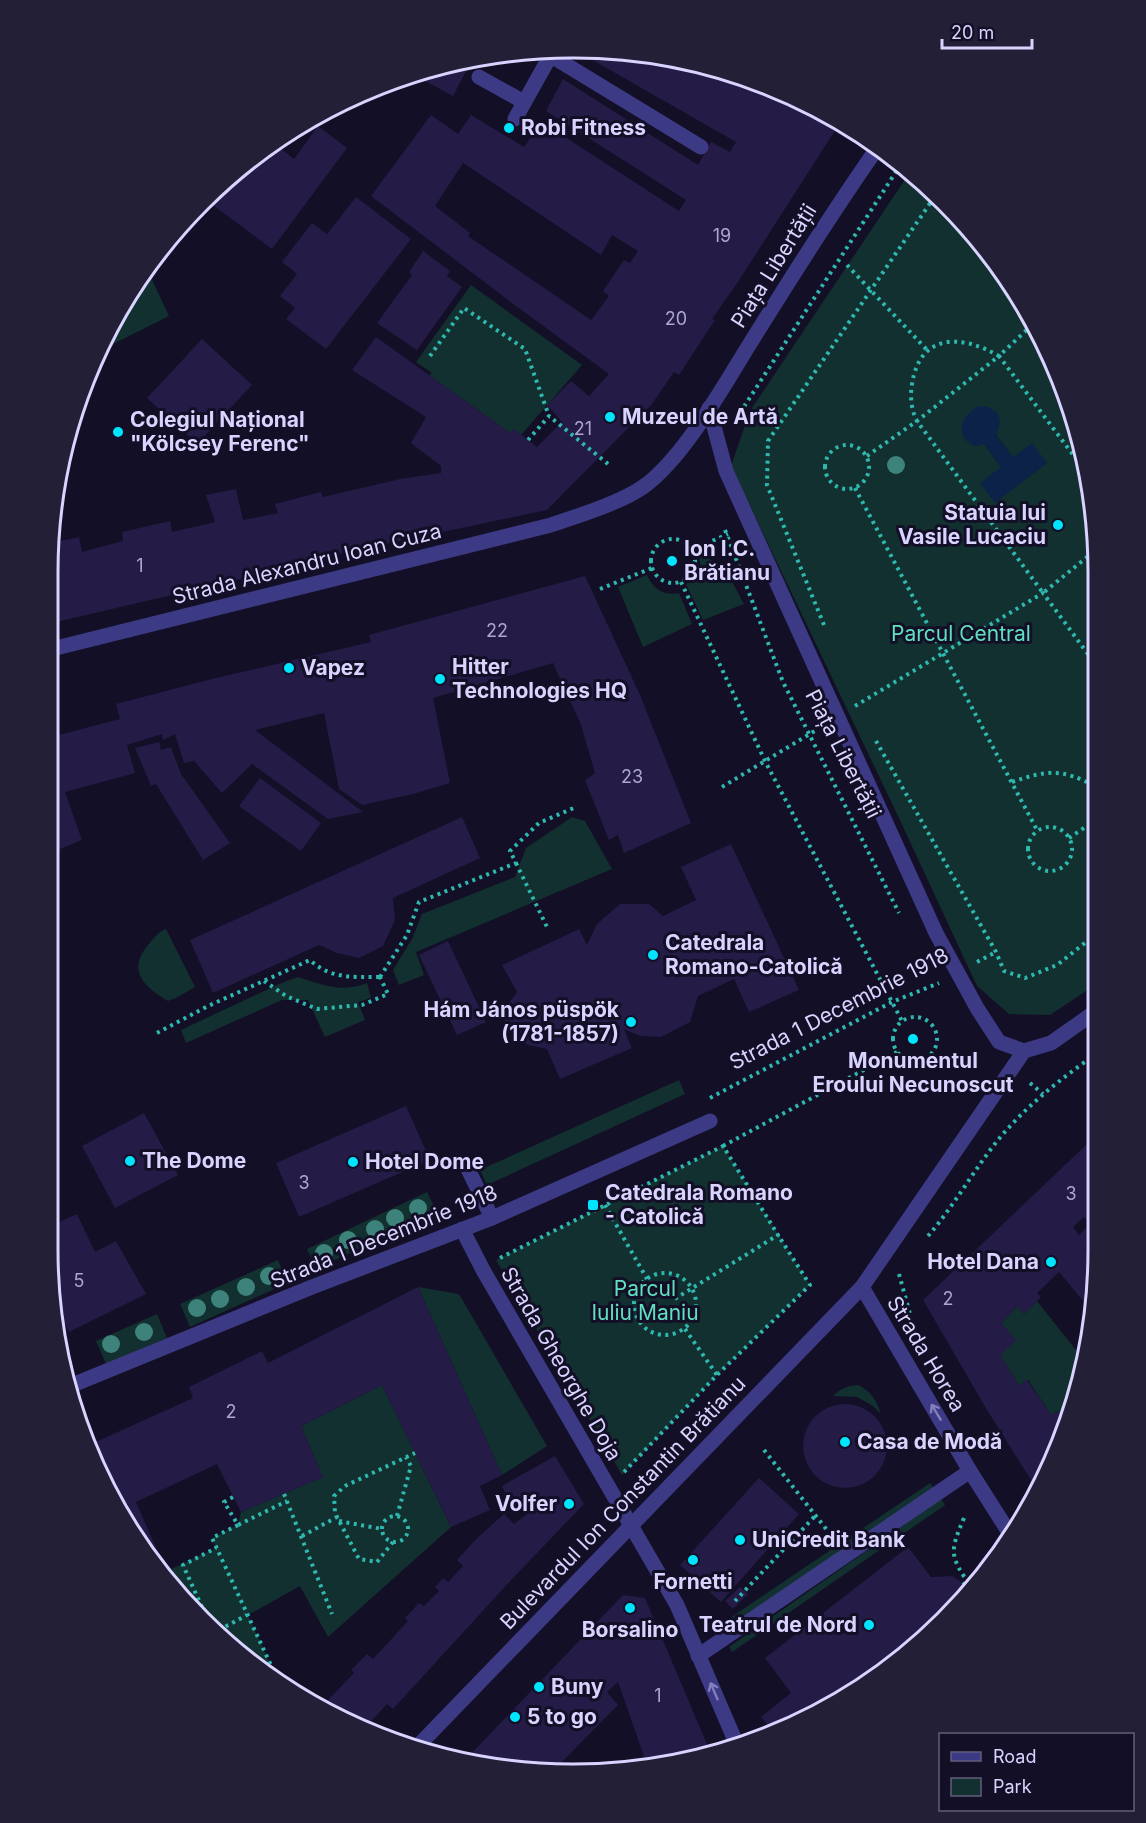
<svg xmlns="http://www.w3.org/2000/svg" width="1146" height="1823" viewBox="0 0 1146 1823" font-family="Inter,sans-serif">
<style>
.green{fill:#12302f;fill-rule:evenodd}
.water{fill:#0c2248}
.building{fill:#241b47;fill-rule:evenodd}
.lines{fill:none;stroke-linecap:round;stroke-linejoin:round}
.path{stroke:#2fb8b0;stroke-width:4;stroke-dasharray:3 4.5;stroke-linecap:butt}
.service{stroke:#3d3a85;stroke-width:15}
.pedestrian{stroke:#3d3a85;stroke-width:15}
.minor{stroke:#3d3a85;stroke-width:15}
.tertiary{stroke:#3d3a85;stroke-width:15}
.tree{fill:#3d827b}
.oneway{stroke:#837fbc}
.poi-dot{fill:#00e5ff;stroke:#130f26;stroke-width:2}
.labels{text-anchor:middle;stroke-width:6;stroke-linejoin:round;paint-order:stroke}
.number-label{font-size:18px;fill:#aca6d1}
.poi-label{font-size:21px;font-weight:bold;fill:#d9d4ff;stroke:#130f26;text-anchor:start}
.street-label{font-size:21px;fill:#d9d4ff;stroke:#130f26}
.park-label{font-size:21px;fill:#5fe0c0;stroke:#130f26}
.rim{fill:none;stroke:#d9d4ff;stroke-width:3}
</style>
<rect width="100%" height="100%" fill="#130f26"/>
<path class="green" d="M910,172L968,227L1044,340L1080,437L1097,538L1095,985L1050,1015L1009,1014L977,986L898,816L731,466L750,411ZM962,429L996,435L1013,458L1001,467L984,444L975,446L966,440Z
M147,269L169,316L101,350Z
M471,285L582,365L521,435L510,433L429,375L432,373L416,362Z
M703,556C725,565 733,583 744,604L703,620L686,584C697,577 703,569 699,557Z
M647,575C654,590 664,596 679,593L692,624L643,647L618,587Z
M572,817L585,821L612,869L416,952L424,975L399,985L393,970L412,939L422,914L515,877L526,848Z
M166,929L195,987L176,998L168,1001C145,987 126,971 148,945C154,938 158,932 166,929Z
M298,977C323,985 341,993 367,983L371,998L358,1002L365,1020L325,1037L308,1000H282L186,1043L181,1030L279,984Z
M679,1080L685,1094L487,1185L480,1170Z
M723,1146L810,1285L717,1375L622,1475L496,1260Z
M427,1192L437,1212L316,1269L307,1249Z
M278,1260L288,1283L190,1327L180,1304Z
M418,1287L459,1294L547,1446L502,1475Z
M1037,1301L1083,1359L1066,1421L1059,1411L1051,1415L1028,1380L1019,1386L1000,1355L1015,1340L1001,1323L1017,1306L1024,1314Z
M157,1314L167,1338L106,1364L96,1341Z
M382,1385L451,1527L328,1637L300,1586L248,1615L275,1674L295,1686L294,1688L253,1666L170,1578L167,1571L216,1548L212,1538L238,1525L241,1512L323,1477L301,1426Z
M858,1385C872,1392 876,1400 881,1414L873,1406L857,1397L833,1396C841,1388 847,1386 858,1385Z
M930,1483L934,1489L719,1634L715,1628Z
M941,1499L945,1505L732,1652L729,1647Z"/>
<path class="water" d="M979,406L988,407L998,413L1000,423L996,436L1013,457L1032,443L1047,463L995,503L980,483L1001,467L984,444L975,446C972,444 968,443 966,440C955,426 967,412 979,406Z"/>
<path class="building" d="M608,49L709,66L806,102L834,120L836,129L738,282L712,319L715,320L679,375L674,372L652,404L547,510L338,554L232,581L52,623V543L79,537L82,552L123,541L122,532L170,521L172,532L215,522L206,495L236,489L243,520L278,513L275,504L321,492L323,497L400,479L441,473V466L411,443L426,417L352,370L376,337L510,433L514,429L537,447L562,422L547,405L571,381L589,396L609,374L516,306L371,196L431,115L458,134L471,115L524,147L542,122L679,211L686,200L546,111L563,79L698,165L711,142L730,152L736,142L575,50ZM463,163L601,255L612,235L638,251L630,263L624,260L603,291L609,296L591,320L468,236L470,233L435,206Z
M472,60L453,96L412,74Z
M318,126L347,148L272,249L206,200L227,178L275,144L294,159Z
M356,197L411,239L326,349L286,319L295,308L280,296L297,274L282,262L312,223L327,234Z
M423,251L450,271L447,276L462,287L417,350L377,323L412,275L409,272Z
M202,339L252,385L197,444L147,398Z
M585,576L640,695L691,823L624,853L618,835L609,840L585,780L595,773L581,725L553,663L433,698L450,783L413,794L362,805L339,789L324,713L255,730L363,812L328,819L252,764L222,793L194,761L184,763L175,734L163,740L162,734L127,745L135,773L65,792L82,840L50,853L51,737L120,719L116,704L212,679L371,642L369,635Z
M159,742L161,750L171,747L181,774L230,843L203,860L156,784L151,786L135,748Z
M260,778L321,823L301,851L239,806Z
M462,817L480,858L393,898L395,920L383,946L359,958L337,953L319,945L213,993L190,940Z
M731,844L799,990L749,1012L734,979L698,996L690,1022L661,1037L640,1036L624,1029L632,1048L560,1079L547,1049L525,1044L506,1029L503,1011L517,992L502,965L579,929L587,945L597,924L620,904H649L663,916L696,900L681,867Z
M448,941L486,1022L457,1035L419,955Z
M406,1106L430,1160L299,1217L276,1163Z
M144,1113L178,1175L115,1208L82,1146Z
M1086,1145L1094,1154V1314L1059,1272L1037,1293L1041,1297L1024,1314L1017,1306L1001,1323L1016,1340L1000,1355L1019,1386L1027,1380L1051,1415L1059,1411L1066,1421L1058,1451L1036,1488L987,1410L923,1300ZM1084,1217L1091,1223L1079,1235L1073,1227Z
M49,1158L57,1175L48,1179Z
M77,1214L95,1252L116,1241L146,1294L69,1332L57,1307L48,1250V1227Z
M418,1287L502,1475L480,1486L490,1510L451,1527L382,1385L301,1426L323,1477L241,1512L217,1464L136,1502L169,1577L137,1542L89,1445L193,1398L189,1387L262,1351L268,1363Z
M803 1446a42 42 0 1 1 84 0a42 42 0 1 1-84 0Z
M555,1456L584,1504L514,1577L393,1709L387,1704L366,1727L324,1704L354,1673L351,1670L367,1654L373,1659L408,1621L405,1618L419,1603L424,1606L439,1591L435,1587L443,1578L448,1582L463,1566L457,1560L476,1539L504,1514L514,1524L527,1514L520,1504L513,1510L502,1486Z
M759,1478L799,1514L721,1602L680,1565Z
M908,1547L931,1577L952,1576L960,1581L966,1591L864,1687L771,1729L761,1717L791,1693L765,1658Z
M740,1587L748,1594L733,1609L725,1601Z
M623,1595L645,1598L712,1756L647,1765L618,1682L607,1692L618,1705L552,1772L538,1761L531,1768L467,1758Z"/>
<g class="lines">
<path class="path" d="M847,265L928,351
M430,356L464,308L525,349L549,416
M736,419L901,164
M528,440L549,416L608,464
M825 467a22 22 0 1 1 44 0a22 22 0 1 1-44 0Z
M867,456L917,421C911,410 910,396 912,384C920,333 961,334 999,356L1033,324
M1086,472L999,356L917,421L1043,593L1097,549
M855,488L1037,830
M725,530L783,682L899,913
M651 561a22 22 0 1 1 44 0a22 22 0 1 1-44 0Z
M692,550L728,534
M681,582L765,761L902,1021
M600,589L652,568
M824,625L767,485L768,441L935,196
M855,706L1043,593L1096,665
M876,741L996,952L1004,971L1025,978L1057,965L1095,935
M1012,782C1047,770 1062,768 1096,787
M722,787L818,729
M1028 849a22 22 0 1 1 44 0a22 22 0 1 1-44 0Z
M1069,838L1096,820
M516,863L547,927
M977,962L996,952
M380,977L407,935L419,902L516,863L510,851L539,823L576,807
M264,981L286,996L317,1009L362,1005L388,994L380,977
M893 1039a22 22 0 1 1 44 0a22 22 0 1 1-44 0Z
M157,1033L208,1006L310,960C330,979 353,977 380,977
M1030,1083L1043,1094
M710,1098L892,1002L939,983
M723,1146L897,1052
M605,1205L647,1279
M928,1236C954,1206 973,1171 998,1140C1025,1107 1060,1079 1095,1055
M500,1258L723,1146L778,1235L673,1300
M634 1304a31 31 0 1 1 62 0a31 31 0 1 1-62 0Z
M899,1274L910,1314L906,1318
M685,1329L717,1375
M764,1450L834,1539
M624,1472L717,1375L810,1285L778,1235
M284,1494L332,1614
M233,1497L224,1502L238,1525L287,1501
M397,1516L411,1466L406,1457
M382 1529a13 13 0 1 1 26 0a13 13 0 1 1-26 0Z
M964,1518C949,1553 950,1556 971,1587
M339,1521L382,1529
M238,1525L212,1538L275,1674
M302,1536L337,1517
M393,1542L377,1562L359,1559L335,1513L334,1496L345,1486L415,1453
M963,1585L967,1581
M735,1601L816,1515
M205,1614L183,1565L216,1548
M219,1630L247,1615
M256,1668L269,1661"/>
<path class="service" d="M550,55L701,147
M479,77L524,102
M515,119L553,51
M465,1163L492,1218
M698,1656L970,1471"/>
<path class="pedestrian" d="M709,408L726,471L936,933L977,1008L999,1042L1024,1051L1051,1043L1095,1012
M862,1287L1024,1051"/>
<path class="minor" d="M462,1229L483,1270L677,1605L737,1745
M70,1386L312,1287L492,1218L710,1121"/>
<path class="tertiary" d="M52,649L551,525C577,516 620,503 643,487C684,458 724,385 751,342C792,276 833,211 878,147
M415,1749L862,1287L970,1471L1010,1534"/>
</g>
<g class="tree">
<circle cx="896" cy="465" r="9"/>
<circle cx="418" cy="1208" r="9"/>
<circle cx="395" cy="1218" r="9"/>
<circle cx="375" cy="1229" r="9"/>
<circle cx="348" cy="1240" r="9"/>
<circle cx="324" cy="1253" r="9"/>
<circle cx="269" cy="1276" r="9"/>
<circle cx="246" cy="1287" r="9"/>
<circle cx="220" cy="1299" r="9"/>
<circle cx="197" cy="1308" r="9"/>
<circle cx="144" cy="1332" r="9"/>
<circle cx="111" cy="1344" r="9"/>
</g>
<defs><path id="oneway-shaft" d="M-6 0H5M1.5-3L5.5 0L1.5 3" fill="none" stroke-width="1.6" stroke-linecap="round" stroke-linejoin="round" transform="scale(1.5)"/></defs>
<g class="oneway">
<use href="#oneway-shaft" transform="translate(936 1412) rotate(-121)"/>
<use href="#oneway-shaft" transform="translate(714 1691) rotate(-113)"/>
</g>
<g class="poi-dot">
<circle cx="509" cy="128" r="6"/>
<circle cx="610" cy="417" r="6"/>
<circle cx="118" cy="432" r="6"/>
<circle cx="1058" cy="525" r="6"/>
<circle cx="672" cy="561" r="6"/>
<circle cx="289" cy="668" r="6"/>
<circle cx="440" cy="679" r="6"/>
<circle cx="653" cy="955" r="6"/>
<circle cx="631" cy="1022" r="6"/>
<circle cx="913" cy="1039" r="6"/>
<circle cx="130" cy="1161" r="6"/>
<circle cx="353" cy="1162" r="6"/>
<rect x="587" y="1199" width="12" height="12" rx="3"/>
<circle cx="1051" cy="1262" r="6"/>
<circle cx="845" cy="1442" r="6"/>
<circle cx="569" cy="1504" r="6"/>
<circle cx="740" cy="1540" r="6"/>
<circle cx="693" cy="1560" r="6"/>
<circle cx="630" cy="1608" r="6"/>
<circle cx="869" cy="1625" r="6"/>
<circle cx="539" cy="1687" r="6"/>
<circle cx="515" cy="1717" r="6"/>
</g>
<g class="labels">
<g class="number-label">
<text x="722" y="242">19</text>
<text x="676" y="325">20</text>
<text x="583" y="435">21</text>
<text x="140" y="572">1</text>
<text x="497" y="637">22</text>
<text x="632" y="783">23</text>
<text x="304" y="1189">3</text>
<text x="1071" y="1200">3</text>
<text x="79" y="1287">5</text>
<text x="948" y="1305">2</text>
<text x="231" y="1418">2</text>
<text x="658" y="1702">1</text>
</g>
<g class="poi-label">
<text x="521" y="135">Robi Fitness</text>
<text x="622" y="424">Muzeul de Artă</text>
<text x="130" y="427">Colegiul Național<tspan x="130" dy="24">"Kölcsey Ferenc"</tspan></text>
<text x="1046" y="520" text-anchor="end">Statuia lui<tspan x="1046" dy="24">Vasile Lucaciu</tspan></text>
<text x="684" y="556">Ion I.C.<tspan x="684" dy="24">Brătianu</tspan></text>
<text x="452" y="674">Hitter<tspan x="452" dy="24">Technologies HQ</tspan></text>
<text x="301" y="675">Vapez</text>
<text x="665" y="950">Catedrala<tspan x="665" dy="24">Romano-Catolică</tspan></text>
<text x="619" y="1017" text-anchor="end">Hám János püspök<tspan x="619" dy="24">(1781-1857)</tspan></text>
<text x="913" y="1068" text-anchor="middle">Monumentul<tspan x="913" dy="24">Eroului Necunoscut</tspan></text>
<text x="142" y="1168">The Dome</text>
<text x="365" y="1169">Hotel Dome</text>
<text x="605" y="1200">Catedrala Romano<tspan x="605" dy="24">- Catolică</tspan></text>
<text x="1039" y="1269" text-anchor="end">Hotel Dana</text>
<text x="857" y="1449">Casa de Modă</text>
<text x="557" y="1511" text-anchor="end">Volfer</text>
<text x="752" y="1547">UniCredit Bank</text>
<text x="693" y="1589" text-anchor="middle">Fornetti</text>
<text x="857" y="1632" text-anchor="end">Teatrul de Nord</text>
<text x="630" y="1637" text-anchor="middle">Borsalino</text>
<text x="551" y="1694">Buny</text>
<text x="527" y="1724">5 to go</text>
</g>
<g class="street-label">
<text transform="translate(774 266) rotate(-58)" y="7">Piața Libertății</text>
<text transform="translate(307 564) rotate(-14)" y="7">Strada Alexandru Ioan Cuza</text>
<text transform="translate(843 754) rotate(63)" y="7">Piața Libertății</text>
<text transform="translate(839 1009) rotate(-27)" y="7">Strada 1 Decembrie 1918</text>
<text transform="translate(384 1237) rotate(-22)" y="7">Strada 1 Decembrie 1918</text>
<text transform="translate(926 1354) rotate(59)" y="7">Strada Horea</text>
<text transform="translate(561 1364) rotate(60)" y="7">Strada Gheorghe Doja</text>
<text transform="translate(623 1503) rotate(-46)" y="7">Bulevardul Ion Constantin Brătianu</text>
</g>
<g class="park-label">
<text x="961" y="641">Parcul Central</text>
<text x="645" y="1296">Parcul<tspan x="645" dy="24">Iuliu Maniu</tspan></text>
</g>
</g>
<path d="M0 0H1146V1823H0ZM572 58H574A514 514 0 0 1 1088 572V1250A514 514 0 0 1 574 1764H572A514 514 0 0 1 58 1250V572A514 514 0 0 1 572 58Z" fill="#231f37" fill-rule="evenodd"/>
<path class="rim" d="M572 58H574A514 514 0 0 1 1088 572V1250A514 514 0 0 1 574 1764H572A514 514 0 0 1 58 1250V572A514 514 0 0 1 572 58Z"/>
<rect x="939" y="1733" width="195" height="78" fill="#130f26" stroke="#625e7d" stroke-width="1.5"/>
<rect x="951" y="1752" width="30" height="9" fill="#3d3a85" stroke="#625e7d" stroke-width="1.5"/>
<text x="993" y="1763" font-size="18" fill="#d9d4ff">Road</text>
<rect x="951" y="1778" width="30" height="18" fill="#12302f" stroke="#625e7d" stroke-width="1.5"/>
<text x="993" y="1793" font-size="18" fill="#d9d4ff">Park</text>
<path d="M942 39v9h90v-9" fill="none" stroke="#d9d4ff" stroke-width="3"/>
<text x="951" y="39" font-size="18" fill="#d9d4ff" stroke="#130f26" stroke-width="4.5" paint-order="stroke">20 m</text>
</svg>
